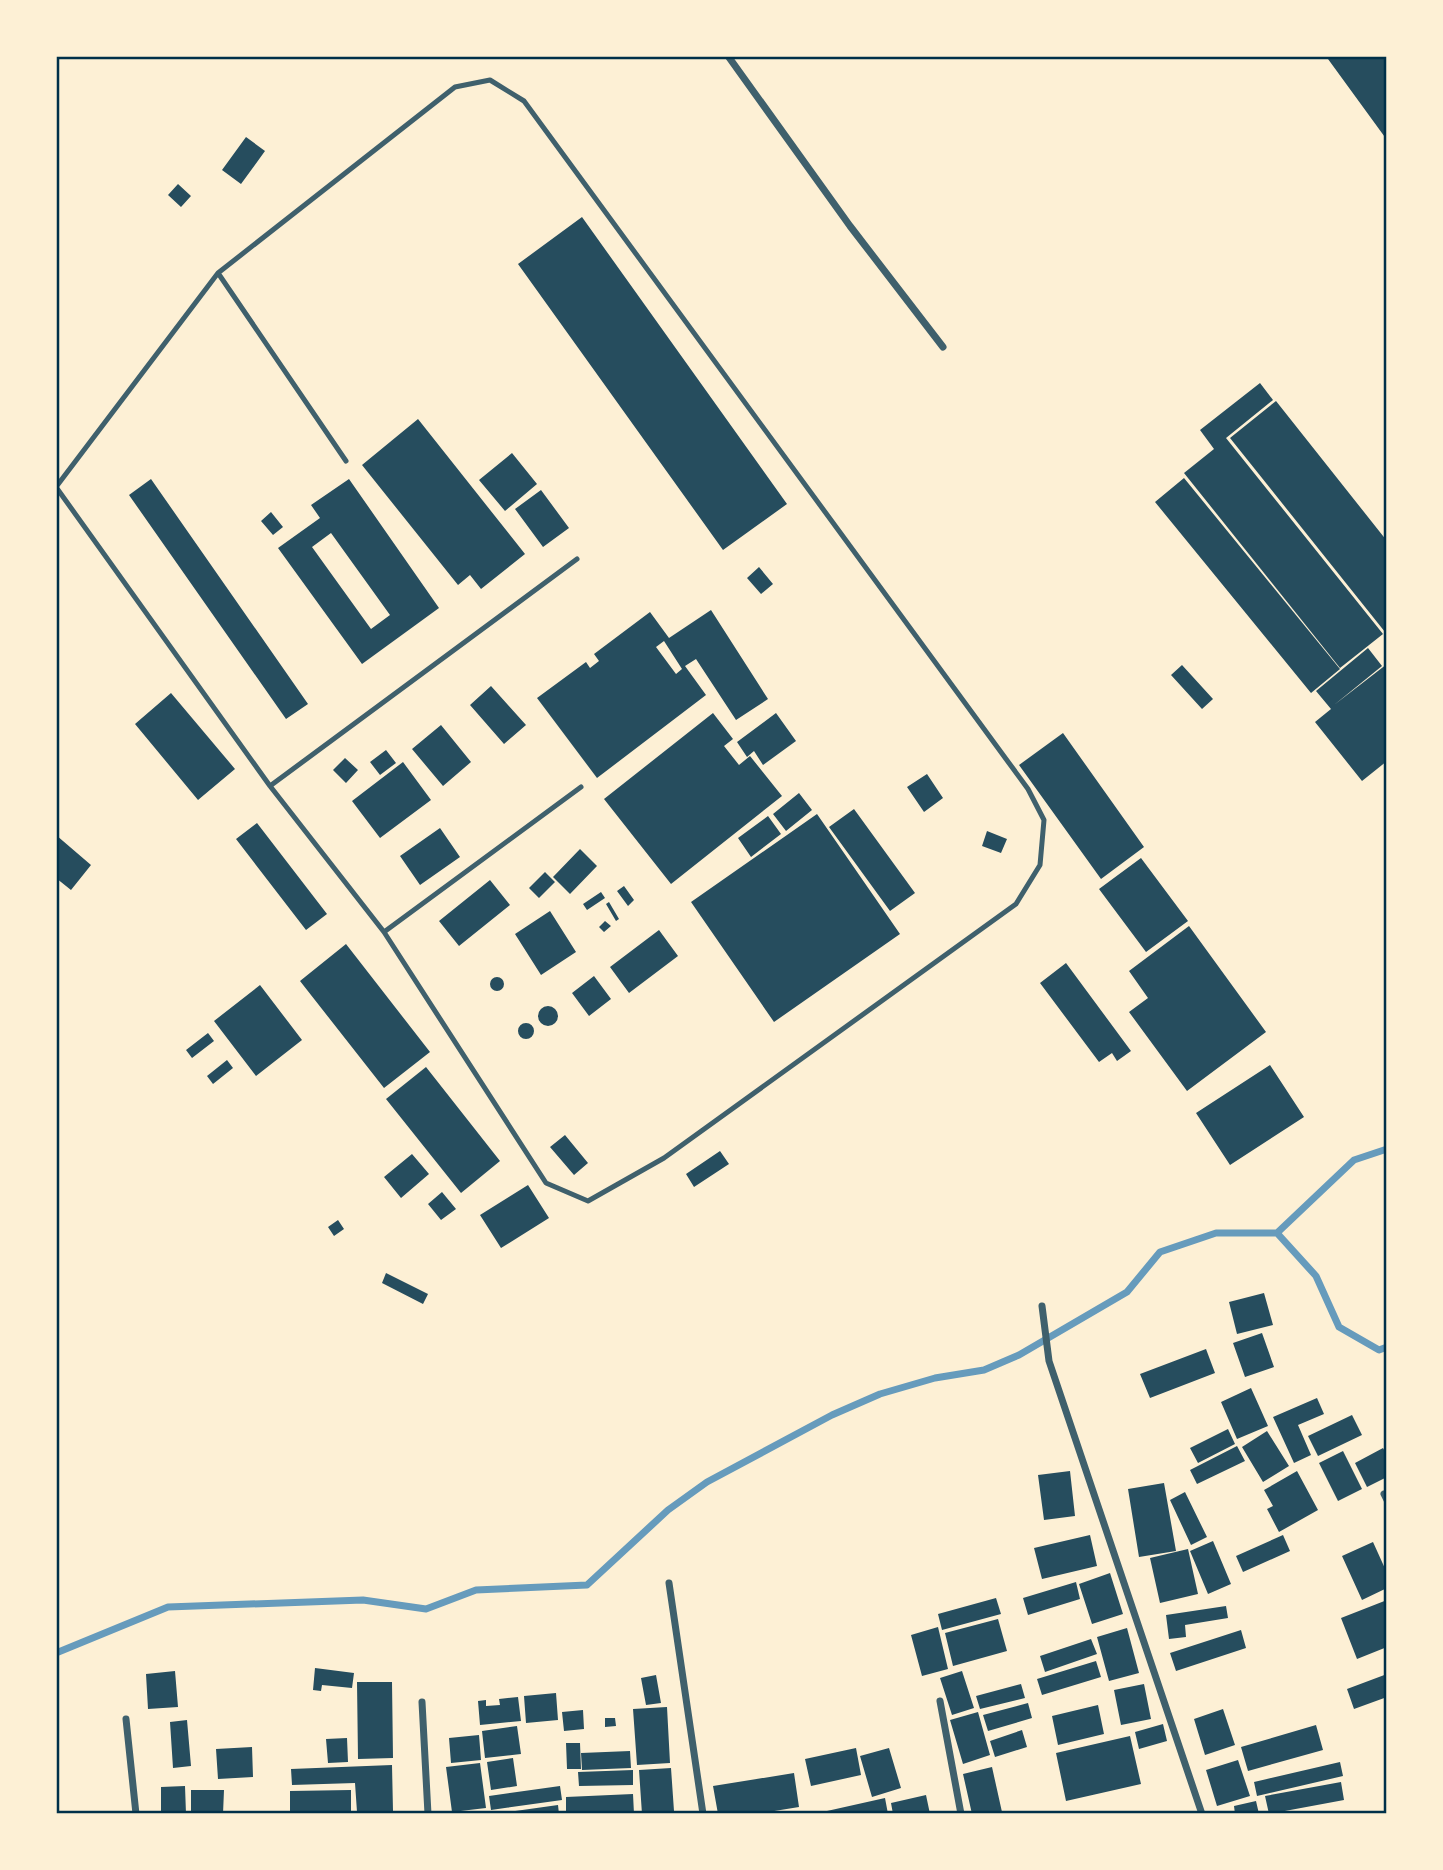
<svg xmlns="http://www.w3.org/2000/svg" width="1443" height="1870" viewBox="0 0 1443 1870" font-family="Inter,sans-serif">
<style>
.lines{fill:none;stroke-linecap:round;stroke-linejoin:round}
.stream{stroke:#669bbc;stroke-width:7}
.building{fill:#264d5e;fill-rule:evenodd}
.service{stroke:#3f606c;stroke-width:5}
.minor{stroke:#3f606c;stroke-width:7}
.neatline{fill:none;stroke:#003049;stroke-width:2.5}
</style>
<rect width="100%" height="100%" fill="#fdf0d5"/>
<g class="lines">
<path class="stream" d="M1277,1233L1354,1160L1387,1149
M56,1653L168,1607L363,1600L426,1609L476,1590L587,1585L668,1510L707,1482L832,1415L880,1394L935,1378L984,1370L1019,1355L1127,1292L1160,1252L1216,1233H1277L1316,1276L1339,1327L1379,1350L1387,1347"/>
</g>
<path class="building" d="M1333,56H1387V140L1328,59Z
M246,137L265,151L241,184L222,170Z
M178,184L191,196L181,207L168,195Z
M582,217L787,504L723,550L518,264Z
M1260,383L1273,400L1226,438L1383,634L1340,668L1184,473L1214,449L1200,430Z
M1276,401L1387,541V630L1385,632L1230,438Z
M418,419L525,554L481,589L470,575L458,585L362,465Z
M512,453L537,484L505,511L479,480Z
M1184,478L1340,669L1311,693L1155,502Z
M151,479L308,704L286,719L129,495Z
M349,479L439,608L362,664L278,548L320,518L311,505ZM331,533L390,615L371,629L312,547Z
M541,490L569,528L543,547L515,509Z
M271,512L283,527L273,535L261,521Z
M759,567L773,584L761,594L747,578Z
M711,610L768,699L736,720L696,659L685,666L706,695L597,778L537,698L586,662L590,668L599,661L594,654L650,612L669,638ZM664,641L682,669L676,674L656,647Z
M1368,648L1382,666L1334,705L1387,664V761L1362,781L1315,722L1331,709L1316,691Z
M1182,665L1213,699L1202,709L1171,675Z
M491,686L526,725L504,744L470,705Z
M171,693L235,769L198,800L135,724Z
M713,713L733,739L724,746L739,765L750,756L782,796L671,884L604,799Z
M776,713L796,741L763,765L754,751L747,757L737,742Z
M441,725L471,762L443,786L412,749Z
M1063,733L1144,847L1101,879L1019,765Z
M386,750L396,763L380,775L370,762Z
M345,758L358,770L346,783L333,770Z
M403,762L431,800L380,838L352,801Z
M927,774L943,798L924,812L907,787Z
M799,793L812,810L786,831L773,814Z
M854,809L915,893L890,911L829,827Z
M817,814L900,934L774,1022L691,902Z
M768,816L781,834L751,857L738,838Z
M257,823L327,914L306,930L236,839Z
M440,828L460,857L420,885L400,856Z
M987,831L1007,839L1001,853L982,846Z
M56,835L91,865L71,890L56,878Z
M580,849L597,866L570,894L553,877Z
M1141,858L1188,921L1146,952L1099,889Z
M545,872L555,882L539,898L529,888Z
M490,880L510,905L459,946L439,921Z
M624,886L634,900L628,906L617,891Z
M601,892L605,898L587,910L583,904Z
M609,902L619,919L616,921L606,904Z
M550,911L576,952L541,975L515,934Z
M605,921L611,926L604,932L599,927Z
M1189,926L1266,1032L1187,1091L1129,1012L1148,998L1129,971Z
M659,930L678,956L629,993L610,967Z
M346,944L430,1052L384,1088L300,981Z
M1066,963L1131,1051L1117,1061L1112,1053L1099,1062L1040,983Z
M594,976L611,999L589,1016L572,993Z
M490 984a7 7 0 1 1 14 0a7 7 0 1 1-14 0Z
M260,985L302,1040L256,1076L214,1021Z
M538 1016a10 10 0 1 1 20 0a10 10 0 1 1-20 0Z
M518 1031a8 8 0 1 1 16 0a8 8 0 1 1-16 0Z
M208,1033L214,1041L192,1058L186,1050Z
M227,1060L233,1068L213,1084L207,1076Z
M1270,1065L1304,1117L1230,1165L1196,1113Z
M426,1067L500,1161L461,1193L386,1099Z
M565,1135L588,1163L574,1175L550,1147Z
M720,1151L729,1164L694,1187L686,1174Z
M412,1154L429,1174L401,1198L384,1177Z
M528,1185L549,1218L501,1248L480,1215Z
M442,1192L456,1209L441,1220L428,1204Z
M338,1220L344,1229L334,1236L328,1227Z
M386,1273L428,1294L423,1304L382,1283Z
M1264,1293L1273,1325L1237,1334L1229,1302Z
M1262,1333L1274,1367L1245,1377L1233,1343Z
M1206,1349L1215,1373L1150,1398L1140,1374Z
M1251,1388L1268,1426L1237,1439L1221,1402Z
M1317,1398L1324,1414L1298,1425L1311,1455L1294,1463L1273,1417Z
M1352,1415L1362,1435L1318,1456L1308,1436Z
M1228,1429L1235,1444L1198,1463L1190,1448Z
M1267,1431L1289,1466L1263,1482L1242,1447Z
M1237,1446L1245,1461L1197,1484L1190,1470Z
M1383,1448L1387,1455V1477L1367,1487L1355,1463Z
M1343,1451L1362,1489L1338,1501L1319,1463Z
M1070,1471L1075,1516L1044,1520L1038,1475Z
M1297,1471L1318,1510L1279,1532L1267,1509L1273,1506L1264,1490Z
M1164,1483L1176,1551L1139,1557L1128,1489Z
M1185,1492L1207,1537L1191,1545L1170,1500Z
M1090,1535L1097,1566L1042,1579L1034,1548Z
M1283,1535L1290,1551L1243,1572L1236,1556Z
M1213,1541L1231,1584L1208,1594L1190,1551Z
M1373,1542L1387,1573V1588L1362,1600L1342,1556Z
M1188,1549L1198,1594L1160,1603L1150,1558Z
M1110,1573L1123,1614L1092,1624L1079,1584Z
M1076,1582L1080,1599L1028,1615L1023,1598Z
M996,1598L1001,1614L942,1630L938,1614Z
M1387,1600V1635L1385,1636L1387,1647L1357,1659L1341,1618Z
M1226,1606L1228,1618L1185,1625L1186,1637L1169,1639L1166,1615Z
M998,1619L1007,1651L953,1666L945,1633Z
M938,1627L948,1669L922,1676L911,1635Z
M1127,1628L1139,1673L1109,1681L1097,1637Z
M1241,1630L1246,1648L1176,1671L1170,1653Z
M1091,1639L1097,1654L1045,1672L1040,1656Z
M1096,1661L1101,1677L1042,1695L1037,1679Z
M315,1668L354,1673L352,1688L322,1685L321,1691L313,1690Z
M175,1671L178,1707L148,1709L146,1674Z
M962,1671L974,1708L952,1715L940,1678Z
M1387,1674V1697L1354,1709L1347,1689Z
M656,1675L661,1703L646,1705L641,1678Z
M357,1682H392L393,1758L358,1759Z
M1021,1684L1025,1698L980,1709L976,1696Z
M1144,1684L1151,1719L1121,1725L1114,1690Z
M556,1693L558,1720L526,1723L524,1696Z
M518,1697L521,1721L480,1725L478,1701L486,1700V1706L500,1705L499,1699Z
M1028,1703L1032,1718L988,1731L983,1715Z
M1098,1705L1104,1734L1058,1745L1052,1716Z
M667,1707L670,1763L637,1765L633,1709Z
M1223,1709L1235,1745L1205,1755L1194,1719Z
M583,1710L584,1729L564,1731L562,1712Z
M978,1712L990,1755L963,1764L950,1720Z
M605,1718H615L616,1726L605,1727Z
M187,1720L191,1766L173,1768L170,1722Z
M1163,1724L1167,1741L1139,1749L1135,1732Z
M1316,1725L1323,1750L1248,1771L1241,1747Z
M517,1726L521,1754L485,1758L482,1731Z
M1022,1730L1027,1747L995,1757L990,1741Z
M479,1735L481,1760L451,1763L449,1738Z
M1130,1736L1141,1784L1066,1801L1056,1753Z
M347,1738L348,1762L328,1763L326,1739Z
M566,1743H580L581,1769H567Z
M252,1747L253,1777L218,1779L216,1749Z
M856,1748L861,1775L811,1786L805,1759Z
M889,1748L901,1788L872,1797L860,1756Z
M630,1751L631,1768L582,1770L581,1753Z
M513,1758L517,1786L491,1790L487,1762Z
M1238,1760L1250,1796L1217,1806L1206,1770Z
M1340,1762L1343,1776L1257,1796L1254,1782Z
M480,1763L486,1808L452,1812L446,1767Z
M392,1765L393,1811L357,1812L355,1783L292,1785L291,1769Z
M992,1767L1002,1812L972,1814L963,1774Z
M671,1768L674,1811L642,1814L639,1770Z
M633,1770V1785L579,1786L578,1772Z
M794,1773L799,1807L756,1814H718L713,1786Z
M1341,1782L1344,1800L1269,1814L1265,1796Z
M185,1786L186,1814H161V1787Z
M560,1786L562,1800L491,1810L489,1796Z
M191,1790H224L223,1814H191Z
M351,1790V1812L290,1814V1791Z
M633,1794L634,1814H566V1797Z
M926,1795L930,1814H893L891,1803Z
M885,1798L888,1814H818V1813Z
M1256,1801L1259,1814H1235L1234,1806Z
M558,1805L559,1814H508V1812Z"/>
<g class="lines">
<path class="service" d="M218,273L346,461
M56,487L270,786L384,932L546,1183L588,1201L664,1158L1016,904L1040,865L1044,820L1028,789L524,101L490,80L455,87L218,273L56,487
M270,786L577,559
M384,932L581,787"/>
<path class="minor" d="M728,56L850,226L943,347
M1042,1306L1049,1361L1202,1814
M1384,1494L1387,1500
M669,1583L703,1814
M940,1701L961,1814
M422,1702L428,1814
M126,1719L136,1814"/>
</g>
<rect width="1443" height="1870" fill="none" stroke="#fdf0d5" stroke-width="116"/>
<rect x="58" y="58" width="1327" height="1754" class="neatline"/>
</svg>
